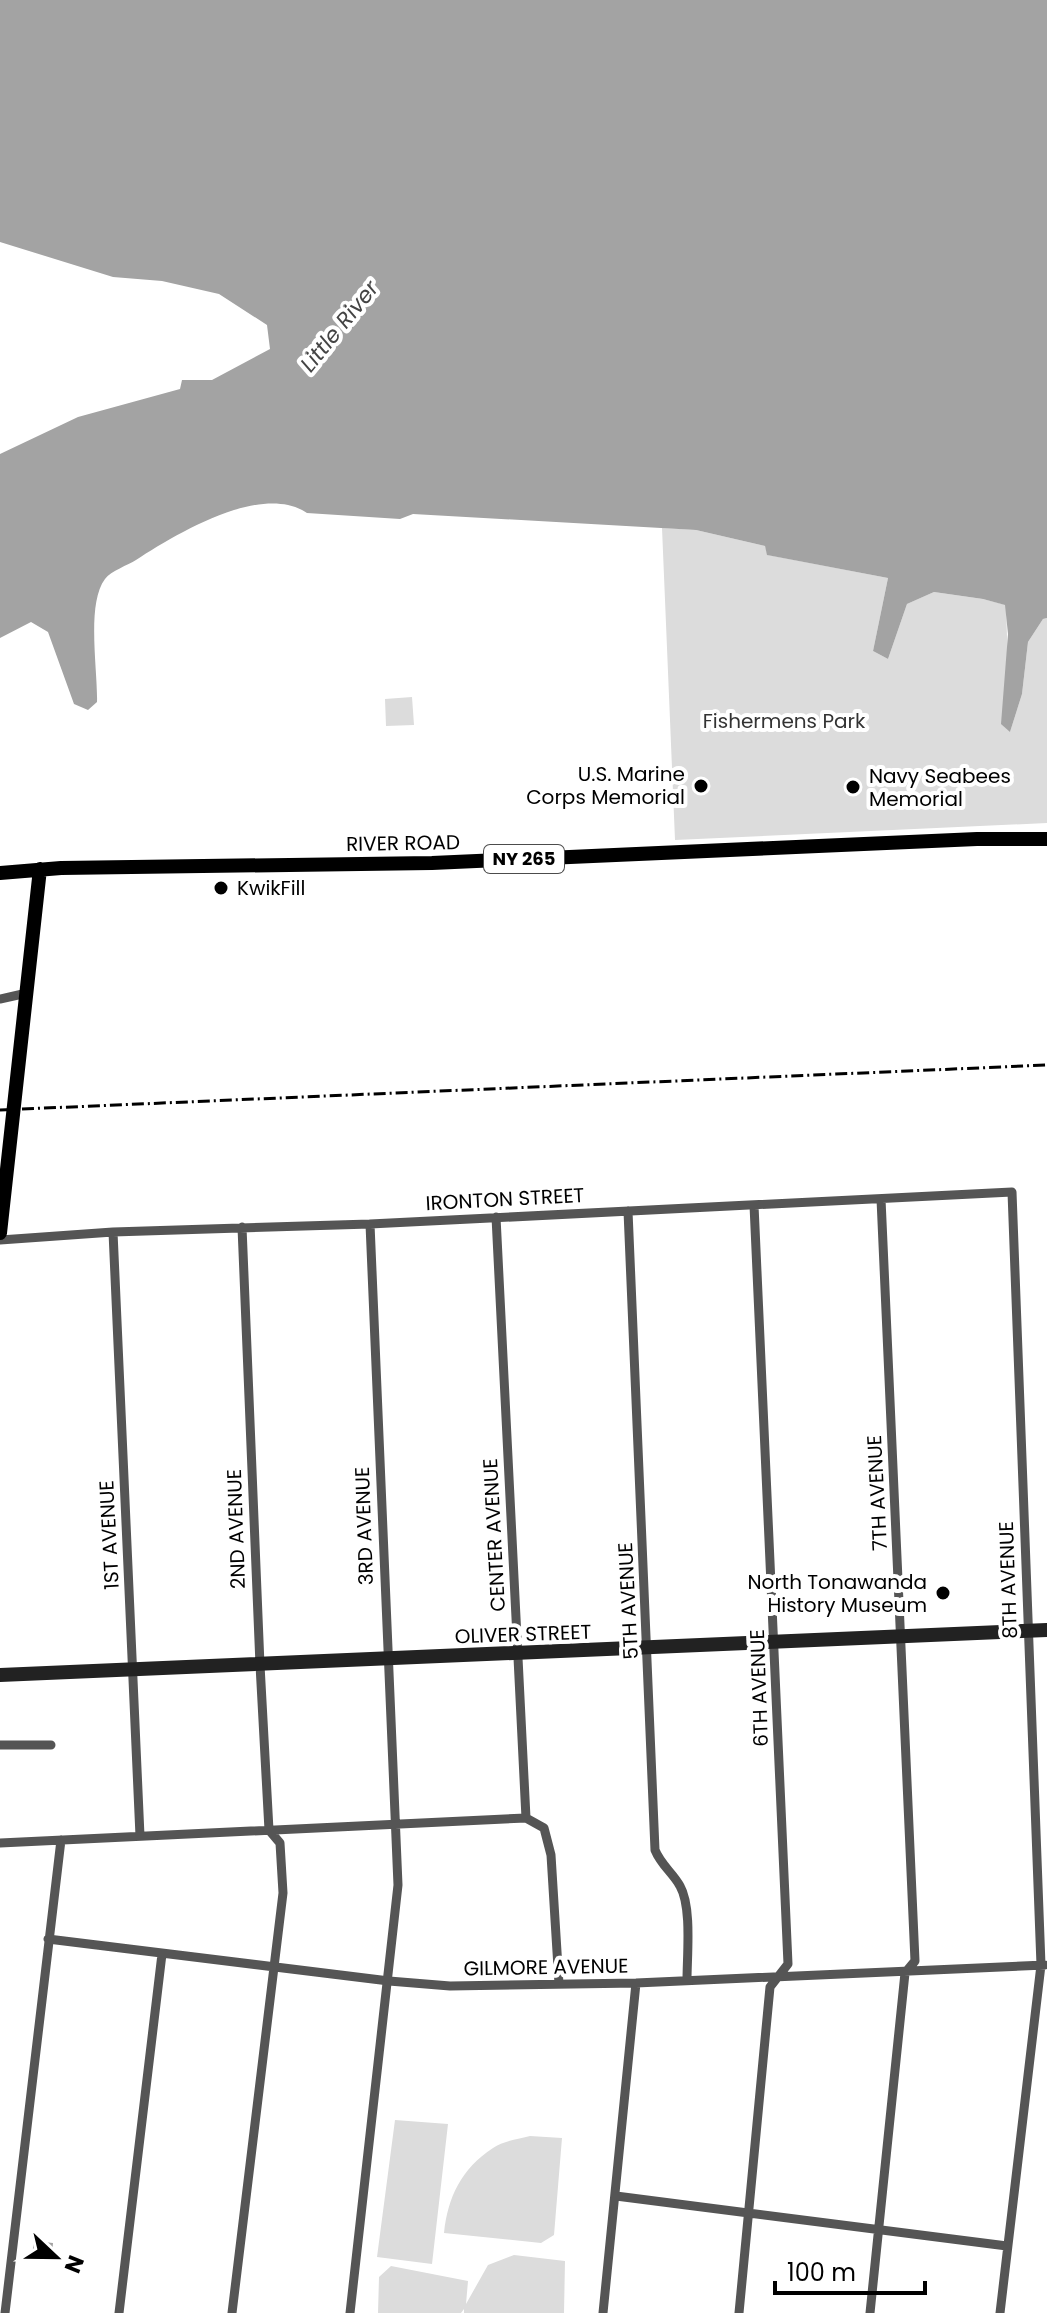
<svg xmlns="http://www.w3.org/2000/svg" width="1047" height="2313" viewBox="0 0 1047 2313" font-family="Poppins,sans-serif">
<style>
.green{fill:#dcdcdc}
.water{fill:#a3a3a3}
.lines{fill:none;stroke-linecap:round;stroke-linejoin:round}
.minor{stroke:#555;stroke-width:9}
.secondary{stroke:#222;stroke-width:14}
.primary{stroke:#000;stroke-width:14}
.rail{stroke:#000;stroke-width:3;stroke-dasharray:12 4 2 4;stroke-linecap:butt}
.poi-dot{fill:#000;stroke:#fff;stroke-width:3}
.labels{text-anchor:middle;stroke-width:8;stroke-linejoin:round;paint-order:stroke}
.shield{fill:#fff;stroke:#4c4c4c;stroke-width:2}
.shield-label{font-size:18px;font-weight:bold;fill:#000}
.park-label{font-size:20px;fill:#333;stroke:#fff}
.poi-label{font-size:20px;fill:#000;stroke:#fff;text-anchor:end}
.street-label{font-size:20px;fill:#000;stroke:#fff}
.water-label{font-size:22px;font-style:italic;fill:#444;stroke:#fff}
</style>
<rect width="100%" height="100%" fill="#fff"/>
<path class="green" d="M662,528L696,530L765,546L768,555L888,578L873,651L888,659L907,604L934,592L983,599L1006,605L1010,732L1022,694L1028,642L1043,619L1047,618V823L675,840Z
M412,697L414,725L386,726L385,699Z
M395,2120L448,2124L432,2264L377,2257Z
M530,2136L562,2138L554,2235L541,2243L444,2233C448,2197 461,2169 493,2148C503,2141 519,2139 530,2136Z
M514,2255L565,2261L564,2313H464V2309L461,2313H378L379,2277L391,2266L468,2281L466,2304L488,2265Z"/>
<path class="water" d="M0,0H1047V618L1043,619L1028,642L1022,694L1010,732L1001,724L1008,634L1005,605L983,599L934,592L907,604L888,659L873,651L888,578L767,555L765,546L696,530L413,514L400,519L307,513C262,482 176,534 136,560C128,565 111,571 105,579C86,604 98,671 97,702L88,710L74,704L48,632L31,622L0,638V454L78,417L180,389L182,380H212L270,349L267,325L219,294L162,281L113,277L0,242Z
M34,2241L53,2243L52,2256L32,2255Z"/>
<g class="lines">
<path class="minor" d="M0,999L27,993
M628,1211L655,1850C661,1865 673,1873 680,1886C692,1907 687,1955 687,1980
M496,1217L526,1818L544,1828L551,1855L559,1984
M113,1232L140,1836
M0,1240L113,1232L370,1224L1012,1192L1041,1965L1000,2313
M0,1745H51
M0,1843L526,1818
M48,1939L389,1981L450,1986L636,1983L1045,1965
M616,2196L1007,2246
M5,2313L61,1840
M119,2313L162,1954
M232,2313L283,1893L280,1843L269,1830L260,1665L242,1227
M350,2313L398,1885L370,1224
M603,2313L636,1983
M739,2313L770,1987L788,1964L754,1205
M870,2313L905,1973L915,1961L881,1199"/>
<path class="secondary" d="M0,1675L1047,1630"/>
<path class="primary" d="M0,873L61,868L432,863L977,839H1047
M0,1233L40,869"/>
<path class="rail" d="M0,1110L1047,1065"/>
</g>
<g class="poi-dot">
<circle cx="701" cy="786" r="8"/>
<circle cx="853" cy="787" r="8"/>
<circle cx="221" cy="888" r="8"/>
<circle cx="943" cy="1593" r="8"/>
</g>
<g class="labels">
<rect class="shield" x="484" y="845" width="80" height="28" rx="6"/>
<g class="shield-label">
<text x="524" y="865">NY 265</text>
</g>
<g class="park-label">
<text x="784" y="728">Fishermens Park</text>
</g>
<g class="poi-label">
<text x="685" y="781">U.S. Marine<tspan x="685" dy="23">Corps Memorial</tspan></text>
<text x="869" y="783" text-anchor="start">Navy Seabees<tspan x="869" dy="23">Memorial</tspan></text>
<text x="237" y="895" text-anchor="start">KwikFill</text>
<text x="927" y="1589">North Tonawanda<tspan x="927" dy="23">History Museum</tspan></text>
</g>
<g class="street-label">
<text transform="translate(403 843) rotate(-1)" y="7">RIVER ROAD</text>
<text transform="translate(505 1199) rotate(-3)" y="7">IRONTON STREET</text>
<text transform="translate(877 1493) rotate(-93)" y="7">7TH AVENUE</text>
<text transform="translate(364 1526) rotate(-92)" y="7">3RD AVENUE</text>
<text transform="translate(236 1529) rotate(-92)" y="7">2ND AVENUE</text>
<text transform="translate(109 1535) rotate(-93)" y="7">1ST AVENUE</text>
<text transform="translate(494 1535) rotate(-93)" y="7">CENTER AVENUE</text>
<text transform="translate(1008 1580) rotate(-92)" y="7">8TH AVENUE</text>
<text transform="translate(628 1601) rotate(-93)" y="7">5TH AVENUE</text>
<text transform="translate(523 1634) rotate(-2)" y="7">OLIVER STREET</text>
<text transform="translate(759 1688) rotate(-92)" y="7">6TH AVENUE</text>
<text transform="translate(546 1967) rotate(-1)" y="7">GILMORE AVENUE</text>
</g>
<g class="water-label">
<text transform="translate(339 326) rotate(-51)" y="8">Little River</text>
</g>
</g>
<g transform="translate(56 2257) rotate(112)" stroke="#ffffff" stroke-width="6" paint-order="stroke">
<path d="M0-6L14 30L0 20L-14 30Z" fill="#000000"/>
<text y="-12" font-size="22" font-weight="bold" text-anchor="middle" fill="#000000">N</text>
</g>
<path d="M775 2281v12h150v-12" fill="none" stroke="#000000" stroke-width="4"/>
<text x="787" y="2281" font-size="24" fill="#000000" stroke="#ffffff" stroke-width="6" paint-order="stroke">100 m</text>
</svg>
